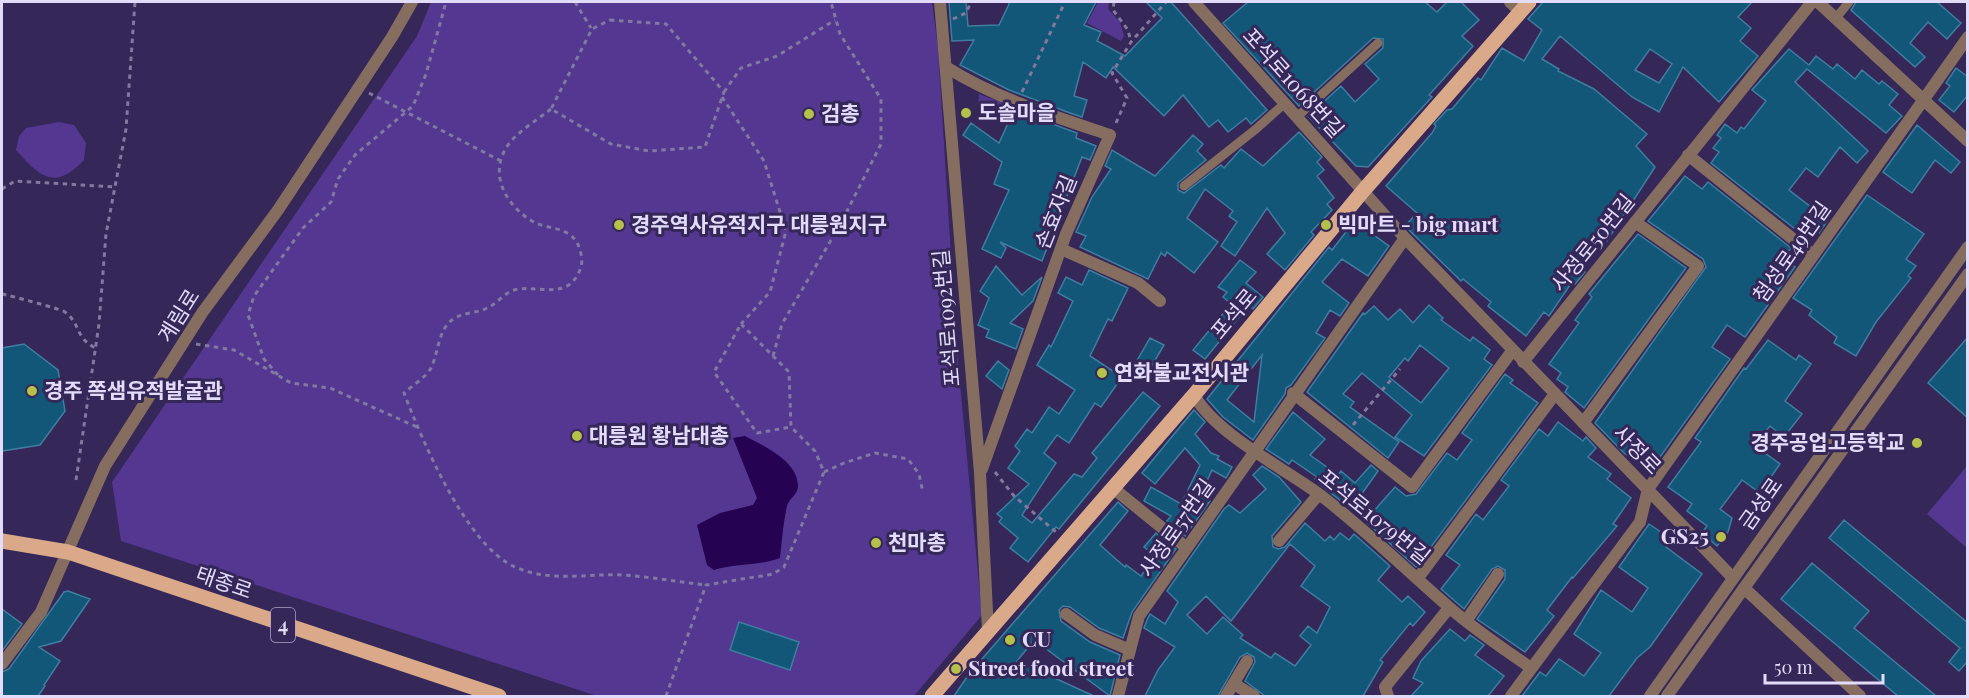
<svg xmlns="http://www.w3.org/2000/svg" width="1969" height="698" viewBox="0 0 1969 698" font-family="'Playfair Display','Noto Sans KR',serif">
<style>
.green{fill:#543791}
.water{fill:#260252}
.building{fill:#125777;stroke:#3f7ea0;stroke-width:1.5;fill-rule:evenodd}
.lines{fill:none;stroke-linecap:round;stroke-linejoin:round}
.path{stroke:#8278a0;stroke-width:3;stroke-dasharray:4.5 4.5;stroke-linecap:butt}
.service{stroke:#856e5f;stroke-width:9}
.pedestrian{stroke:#856e5f;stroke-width:12}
.minor{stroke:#856e5f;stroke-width:12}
.tertiary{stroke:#856e5f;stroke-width:12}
.primary{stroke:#d9a98a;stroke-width:15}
.poi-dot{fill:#b6c149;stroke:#352757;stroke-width:2}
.labels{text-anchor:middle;stroke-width:6;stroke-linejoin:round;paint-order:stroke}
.shield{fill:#352757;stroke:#aea6c9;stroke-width:1.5}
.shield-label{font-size:20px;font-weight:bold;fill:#e2dcfa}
.street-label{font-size:21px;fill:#e2dcfa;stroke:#352757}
.poi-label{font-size:21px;font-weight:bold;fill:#e2dcfa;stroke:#352757;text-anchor:start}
</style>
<rect width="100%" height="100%" fill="#352757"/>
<path class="green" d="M431,2H932L938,48L957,352L982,615L914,696H597L121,541L112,482L417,36Z
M1098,2H1109L1108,9L1120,22L1124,36L1121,41L1087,23Z
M979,94L1016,108L1014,114L1007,118L978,106Z
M59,122L74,125L86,143L84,160C55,191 40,177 16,150L19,136L26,128Z
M1967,466V548L1927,514Z"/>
<path class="water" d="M745,436C764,446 798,461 798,486C798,495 789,498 787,506C783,523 782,541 780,558C760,566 736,563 714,570L707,565L697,525L720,513L753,505L757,498L733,438Z"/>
<path class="building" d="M949,2H966L968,26L999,25L1010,2H1096L1084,25L1101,32L1097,41L1125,56L1162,18L1146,2H1171L1267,110L1251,124L1246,118L1228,132L1218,120L1209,127L1183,95L1164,116L1113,67L1106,78L1083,62L1074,96L1087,100L1082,117L1070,113L1009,90L960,65L974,40L952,41Z
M1248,2H1425L1437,12L1447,2H1461L1479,20L1462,36L1473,46L1429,95L1432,97L1368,167L1356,166L1308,116L1341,86L1355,102L1379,79L1365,64L1383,48V39L1373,38L1299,106L1223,23Z
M1543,2H1752L1738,17L1751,28L1740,41L1758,56L1719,102L1683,67L1659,112L1632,97L1560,36L1542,59L1559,69L1558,71L1594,89L1647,134L1636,146L1655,167L1607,241L1601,236L1579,265L1585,272L1575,284L1572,282L1549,316L1544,312L1526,336L1488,306L1491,302L1463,279L1461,281L1411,232L1405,226L1417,213L1386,186L1432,133L1436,126L1434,124L1447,110L1452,109L1478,78L1481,80L1502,48L1524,61L1542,30L1528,19ZM1650,49L1672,64L1659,83L1635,70Z
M1856,2H1937L1961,23L1947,39L1928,22L1910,43L1925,57L1915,67L1851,10Z
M1789,49L1809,65L1816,56L1833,69L1837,64L1855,79L1862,70L1879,84L1882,81L1898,94L1889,105L1902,116L1886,133L1807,69L1795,82L1868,151L1857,163L1840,147L1818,177L1806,168L1789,190L1828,220L1819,233L1811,227L1804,236L1711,163L1719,152L1713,148L1721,138L1717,135L1725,124L1737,133L1741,127L1744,129L1766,101L1752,90Z
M1956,68L1968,77V95L1954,112L1939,100L1950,86L1946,83Z
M1014,110L1077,133L1076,138L1096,146L1090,160L1082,157L1042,261L1000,242L1006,248L1001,258L982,249L1009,190L994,184L1002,162L963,135L971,123L999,143Z
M1917,125L1960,162L1951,173L1935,160L1912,193L1883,172Z
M1299,132L1322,157L1317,162L1324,170L1317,176L1334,198L1327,204L1332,210L1311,232L1314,235L1285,270L1267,254L1285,233L1267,208L1235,256L1221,246L1237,222L1229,216L1233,211L1205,189L1187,218L1218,242L1194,273L1167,252L1165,256L1161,253L1148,279L1080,247L1086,236L1076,232L1092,197L1111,169L1105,166L1112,150L1155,176L1193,135L1203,144L1197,151L1206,160L1178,183V190L1184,193L1221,165L1224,168L1241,149L1263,166Z
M1685,176L1702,189L1708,182L1791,248L1783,258L1795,267L1745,337L1727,325L1712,347L1730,359L1650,471L1624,453L1595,423L1706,267L1703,259L1648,221Z
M1867,195L1924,234L1906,259L1916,266L1908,276L1911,278L1876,322L1856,356L1834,343L1837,337L1809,315L1812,310L1793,298Z
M1367,218L1377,226L1371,233L1389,246L1368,276L1342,259L1322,282L1349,303L1340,316L1330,310L1316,333L1325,338L1291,385L1286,388L1285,394L1253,440L1223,417L1207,399L1329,247L1332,250L1356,219ZM1262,355L1254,422L1227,400Z
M1638,234L1686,268L1584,408L1565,392L1568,387L1557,379L1561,373L1549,364L1579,323L1575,320L1592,297L1589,294Z
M1240,260L1256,272L1246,283L1263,297L1253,309L1249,305L1205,359L1193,350L1231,304L1223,297L1227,292L1218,287Z
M996,266L1022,295L1042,277L1033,301L1010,323L1023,329L1016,349L986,337L989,330L978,325L989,298L980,291Z
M1089,270L1128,288L1112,321L1108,319L1090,356L1122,377L1101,407L1095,403L1069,443L1057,435L1044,453L1056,463L1022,515L1032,523L1074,474L1082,477L1097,458L1092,453L1143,392L1160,406L1059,529L1056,527L1028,562L1010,548L1018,538L999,522L1002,518L997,514L1029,484L1008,468L1020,451L1015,446L1027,429L1032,433L1049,407L1059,414L1075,390L1037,365L1049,345L1051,347L1073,301L1058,293L1066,277L1082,285Z
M1429,305L1443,318L1441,320L1470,341L1473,337L1490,350L1484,359L1492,365L1424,456L1395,437L1412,415L1362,373L1343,394L1354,402L1350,407L1399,442L1388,458L1307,392L1363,313L1365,314L1374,306L1388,320L1400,309L1413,323ZM1420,345L1449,368L1421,403L1389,377L1405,358L1408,361Z
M1968,337V418L1928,383Z
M1150,338L1164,345L1144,379L1131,371Z
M1768,340L1796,360L1799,355L1811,364L1785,401L1802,414L1784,437L1770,426L1754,445L1780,464L1760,493L1742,480L1720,509L1732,518L1728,532L1717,546L1702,533L1707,526L1687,511L1692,504L1668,487L1701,442L1695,438L1744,368L1746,369Z
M24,344L58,370L65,411L40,445L2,451V348Z
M998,361L1009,370L1002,389L986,376Z
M1505,374L1513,380L1510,383L1538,403L1416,567L1365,521L1395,487L1406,496L1416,494L1447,453L1457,460L1472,440L1462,433Z
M1194,410L1205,422L1195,434L1211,453L1219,456L1217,459L1232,467L1226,478L1212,470L1200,496L1210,501L1185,536L1167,521L1171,516L1144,501L1151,487L1181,504L1200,465L1185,448L1155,484L1142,473Z
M1293,412L1325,439L1310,455L1338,475L1341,471L1355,483L1371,465L1378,471L1351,509L1322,486L1315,479L1317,477L1292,460L1289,464L1266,449Z
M1558,422L1583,441L1586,437L1596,448L1588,457L1611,474L1607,479L1631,498L1613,524L1617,526L1573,578L1572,577L1547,610L1554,616L1525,652L1477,619L1505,579V570L1498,566L1492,569L1464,609L1441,589L1460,565L1446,555L1476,514L1483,520L1509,486L1501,480L1539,429L1548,436Z
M1262,466L1279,477L1301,502L1272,536L1273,547L1278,549L1285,547L1305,523L1325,541L1330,536L1334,540L1340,533L1349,540L1354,534L1390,566L1378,580L1402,602L1408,596L1425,612L1413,626L1410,623L1380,660L1383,662L1363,696H1265L1245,681L1255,662L1254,657L1247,653L1240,657L1218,696H1145L1158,670L1175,647L1144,628L1147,620L1150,614L1165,624L1178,602L1167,591L1224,509L1229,505L1240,513L1266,489L1253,475ZM1290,544L1315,566L1301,586L1330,607L1317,633L1308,626L1300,636L1311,645L1295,666L1275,653L1271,658L1240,638L1243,635L1223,617L1207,634L1187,615L1206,596L1231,621Z
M1118,502L1128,511L1100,545L1125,567L1126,565L1141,576L1155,556L1144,547L1156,533L1176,549L1132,612L1123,638L1099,628L1070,607L1063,606L1059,610L1061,621L1090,642L1120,655L1110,696L1034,640L1017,661L1094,696H954L969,674Z
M1844,520L1968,623V661L1959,671L1949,662L1960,648L1829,538Z
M1649,524L1671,539L1666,547L1702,574L1650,647L1637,658L1609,696H1522L1540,672L1546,676L1559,659L1584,676L1601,653L1574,634L1601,590L1632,612L1648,588L1619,567Z
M1812,563L1869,611L1854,628L1936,696H1898L1781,599Z
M68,591L90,599L61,641L39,647L60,661L44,685L45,686L38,696H2V672L9,669L64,592Z
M2,609L22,624L2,651Z
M739,622L799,642L790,670L730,650Z
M1450,629L1465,641L1470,635L1484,645L1475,655L1504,676L1488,696H1411L1423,683L1413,678L1421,661Z"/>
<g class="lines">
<path class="path" d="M575,2L591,28
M1114,2L1113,10L1128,30L1131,42
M953,19L966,13L971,2
M610,20L666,24L724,92L705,147L649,151L611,144L551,109L592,29Z
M724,92L741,68L777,56L835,20
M1022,92L1065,2
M369,93L501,161
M722,97L764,161L786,231L770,292L741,324
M551,109C536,121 516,132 506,148C489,176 507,206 532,221C549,231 573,225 580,250C582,257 583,265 579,272C566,301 537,284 514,290C504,293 497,304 487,308C478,313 466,312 457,317C438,325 439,352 431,368C426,377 412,386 404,393C423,442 466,545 515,567C551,583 588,573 624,575C651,577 679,582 706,585
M1116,123L1127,98L1112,73L1131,42L1166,2
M2,189L15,181L116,187
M2,294C8,295 61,309 65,312C81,324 74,336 95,348
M741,324L789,372L791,427L757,433L714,372Z
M196,344L234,350L291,383L330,388L417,427
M773,356L782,324L841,223L881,144V99L840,34L831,2
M278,375L264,359L248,315L254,296L303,228L331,202L338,179L355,155L413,106L426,74L446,2
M1353,425L1400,369
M824,472L844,463L875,453L908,459L919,474L923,493
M995,472L1014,496L1056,532
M76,480L99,324L106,234L126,129L135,2
M666,696L706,585L773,574L784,567L824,472L815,451L791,427"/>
<path class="service" d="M1836,18L1849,2
M1297,117L1378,43
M1184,186L1256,129L1285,103"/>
<path class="pedestrian" d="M1293,393L1412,487L1512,351"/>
<path class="minor" d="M940,2L980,473L988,631
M1194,2L1405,238L1733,578
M1510,2L1521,12
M1818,2L1968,141
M946,67C997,99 1053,116 1110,135L1066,234L982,469
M1688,155L1813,255
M1061,249L1138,283L1160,301
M1523,362L1812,2
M1194,395C1216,434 1282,467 1319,494C1365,529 1406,570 1450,608C1475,630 1504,649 1531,668
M1583,423L1698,266L1635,222
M1113,488L1187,548
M1279,541L1319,494
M1418,578L1555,394
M1744,588L1860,696
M1066,614L1095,635L1130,650
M1466,621L1498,574
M1234,684L1254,696
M1118,696L1139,616L1405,238
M1226,696L1247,661
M1388,696L1385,687L1449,608
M1511,696L1640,522L1648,489L1968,37"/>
<path class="tertiary" d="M2,664L41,612L105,466L202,313L278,210L392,37L412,2
M1650,696L1968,247
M1667,696L1968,274"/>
<path class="primary" d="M2,541L68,552L499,696
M932,696L1194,395L1363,191L1529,2"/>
</g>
<g class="poi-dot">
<circle cx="966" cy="113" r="6"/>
<circle cx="809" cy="114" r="6"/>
<circle cx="619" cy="225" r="6"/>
<circle cx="1326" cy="225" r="6"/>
<circle cx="1102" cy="373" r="6"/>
<circle cx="32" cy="391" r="6"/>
<circle cx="577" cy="436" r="6"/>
<circle cx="1917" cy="443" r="6"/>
<circle cx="1721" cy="537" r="6"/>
<circle cx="876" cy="543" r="6"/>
<circle cx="1010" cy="640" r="6"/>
<circle cx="956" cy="669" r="6"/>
</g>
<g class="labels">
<rect class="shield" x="271" y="608" width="24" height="34" rx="4.5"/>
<g class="shield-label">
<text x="283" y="632">4</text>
</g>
<g class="street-label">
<text transform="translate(1293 83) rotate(48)" y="7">포석로1068번길</text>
<text transform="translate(1056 212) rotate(-68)" y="7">손효자길</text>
<text transform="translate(1593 243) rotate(-51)" y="7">사정로50번길</text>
<text transform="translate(1792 252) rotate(-55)" y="7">첨성로49번길</text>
<text transform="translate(1234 314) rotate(-50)" y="7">포석로</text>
<text transform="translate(179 316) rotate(-58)" y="7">계림로</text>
<text transform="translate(947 318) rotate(-95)" y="7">포석로1092번길</text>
<text transform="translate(1637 450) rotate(46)" y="7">사정로</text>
<text transform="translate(1761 504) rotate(-55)" y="7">금성로</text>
<text transform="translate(1374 517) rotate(39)" y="7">포석로1079번길</text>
<text transform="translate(1177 528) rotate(-55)" y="7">사정로57번길</text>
<text transform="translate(224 583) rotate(19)" y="7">태종로</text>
</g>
<g class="poi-label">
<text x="978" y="120">도솔마을</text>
<text x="821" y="121">검총</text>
<text x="631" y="232">경주역사유적지구 대릉원지구</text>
<text x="1338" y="232">빅마트 - big mart</text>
<text x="1114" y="380">연화불교전시관</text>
<text x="44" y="398">경주 쪽샘유적발굴관</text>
<text x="589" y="443">대릉원 황남대총</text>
<text x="1905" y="450" text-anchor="end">경주공업고등학교</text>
<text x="1709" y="544" text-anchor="end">GS25</text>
<text x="888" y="550">천마총</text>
<text x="1022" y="647">CU</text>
<text x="968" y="676">Street food street</text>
</g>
</g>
<rect width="1969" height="698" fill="none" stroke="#e2dcfa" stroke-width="6"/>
<path d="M1765 674v9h118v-9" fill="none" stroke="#e2dcfa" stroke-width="3"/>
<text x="1774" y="674" font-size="18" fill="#e2dcfa" stroke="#352757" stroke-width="4.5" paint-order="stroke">50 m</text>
</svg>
